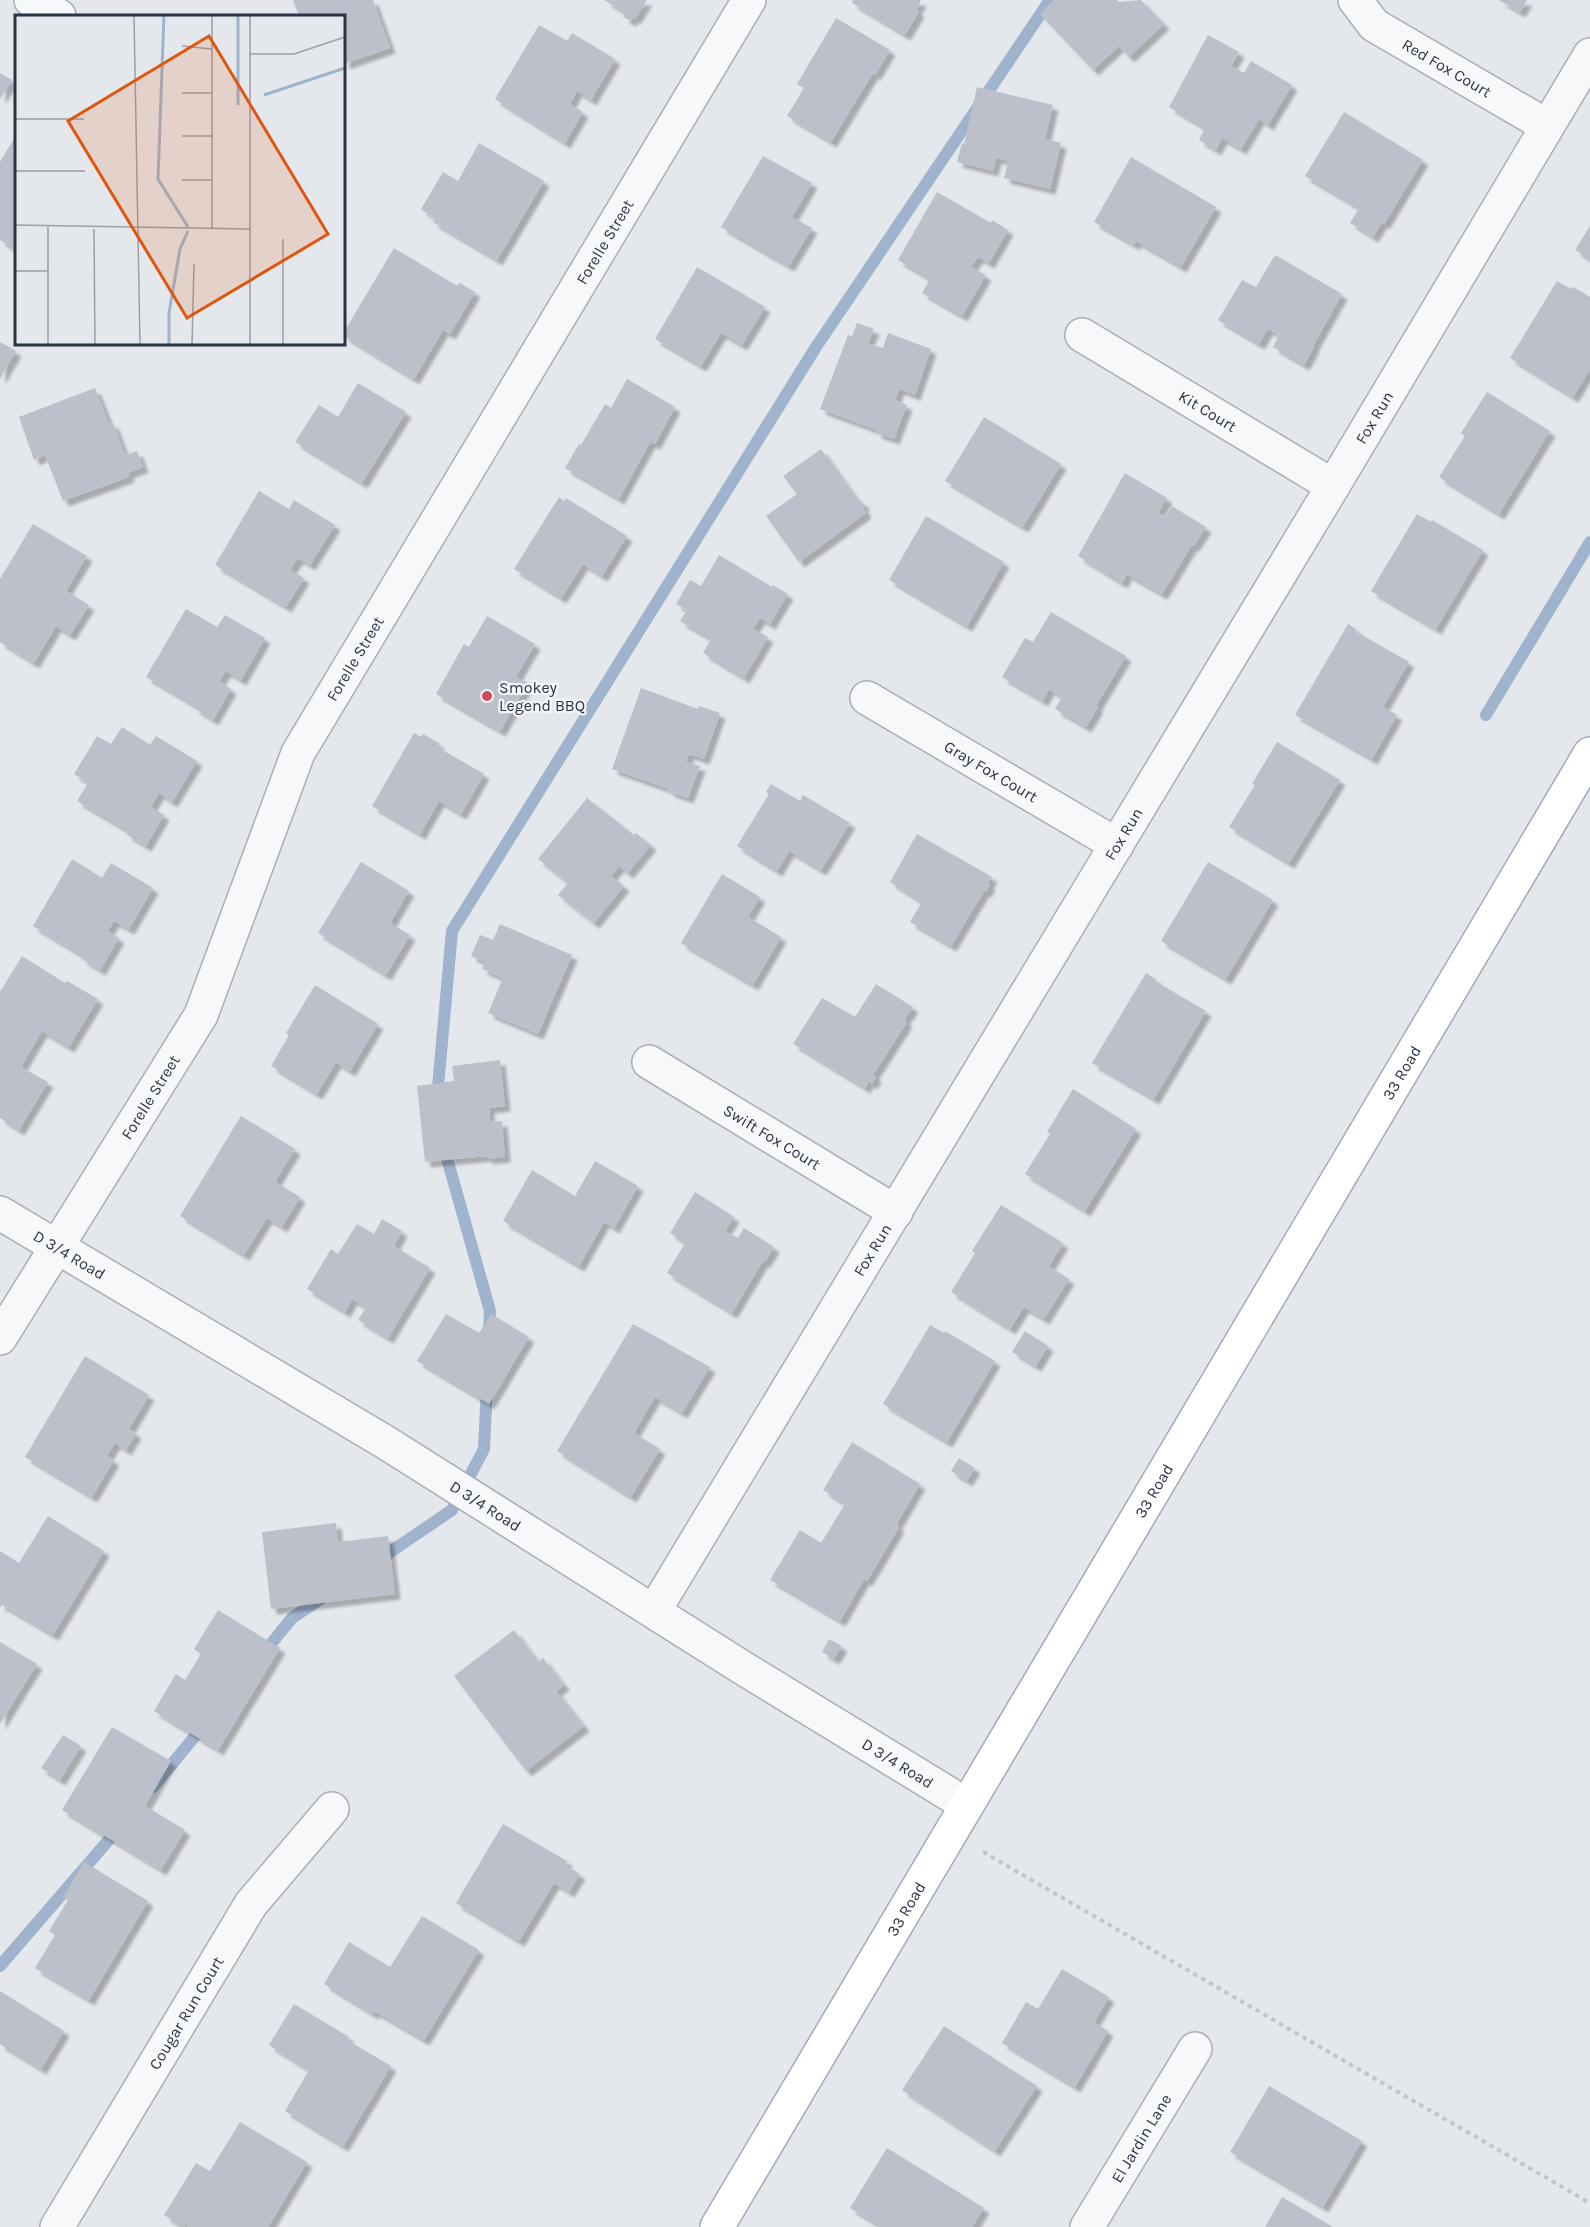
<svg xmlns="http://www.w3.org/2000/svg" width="1590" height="2227" viewBox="0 0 1590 2227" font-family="Karla,sans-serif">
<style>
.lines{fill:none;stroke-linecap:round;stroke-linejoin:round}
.stream{stroke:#9fb4cc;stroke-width:12}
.building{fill:#bbc0ca;filter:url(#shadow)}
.minor-casing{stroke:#a9aeb7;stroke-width:36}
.major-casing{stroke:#a3abb8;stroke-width:36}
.path{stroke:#c2c5cb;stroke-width:4;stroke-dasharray:4.5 4.5;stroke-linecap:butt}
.minor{stroke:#f7f8fa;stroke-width:33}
.major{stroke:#fff;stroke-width:33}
.poi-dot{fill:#d1495b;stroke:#f4f6f9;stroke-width:2}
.labels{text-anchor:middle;stroke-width:4.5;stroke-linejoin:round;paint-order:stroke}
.street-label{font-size:16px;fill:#2b3445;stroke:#f4f6f9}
.poi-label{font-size:16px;fill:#2b3445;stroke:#f4f6f9;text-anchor:start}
.inset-river{fill:none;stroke:#9fb4cc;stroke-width:3}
.inset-road{fill:none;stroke:#9a9fa9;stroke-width:1.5}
.view{fill:#df570f;fill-opacity:0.15;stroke:#df570f;stroke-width:3}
.inset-edge{fill:none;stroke:#2b3445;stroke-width:3}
</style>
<defs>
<filter id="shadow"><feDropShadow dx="5.5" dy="5.5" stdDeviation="1.5" flood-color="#0004"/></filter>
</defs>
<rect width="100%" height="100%" fill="#e4e7ec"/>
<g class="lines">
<path class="stream" d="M1486,715L1590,542
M437,1098L452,931L816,347L1050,0
M443,1144L490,1311L489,1330
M377,1561L452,1510L484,1449L487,1386
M262,1655L292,1618L325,1596
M153,1787L205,1724
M0,1966L119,1828"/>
</g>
<path class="building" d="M293,0H373L390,48L344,64V16H299Z
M604,0H647L635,19L633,17L631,21L623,17L626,13Z
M853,0H921L916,10L919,12L905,35L852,3Z
M1054,0H1117L1119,2L1141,0L1164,24L1129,57L1119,46L1093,70L1040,14Z
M1499,0H1527L1520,12Z
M836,18L890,50L875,75L873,73L831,142L787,116L804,88L797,84Z
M539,25L567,41L572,33L615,59L591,100L577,91L570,104L583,112L565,143L495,99Z
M1208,35L1239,52L1231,66L1244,73L1251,61L1292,85L1268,125L1259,119L1241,149L1222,138L1216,150L1199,140L1205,128L1169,107Z
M0,73L12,80L0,99Z
M977,87L1053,105L1045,139L1061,143L1050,189L1004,178L1008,161L996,158L993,171L957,162L962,143L964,144Z
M1344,112L1423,160L1384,224L1382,222L1373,237L1350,223L1359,208L1305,176Z
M16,135V250L0,240V162Z
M479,143L544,181L497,260L433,222L435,219L421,209L443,172L458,181Z
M763,156L812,183L792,217L812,228L789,266L721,227Z
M1131,157L1216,207L1181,267L1136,241L1134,245L1094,222Z
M937,192L991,223L992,220L1008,230L989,263L978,257L971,267L986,275L962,316L922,293L930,279L898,260Z
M1590,226V259L1575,250Z
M394,248L457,286L460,283L475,292L450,334L443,330L414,379L344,336V332Z
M1275,255L1342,294L1313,346L1314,347L1304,365L1273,347L1279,335L1268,329L1259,344L1218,320L1242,280L1256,287Z
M697,267L765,307L742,345L721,333L701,366L655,339Z
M1557,281L1571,289L1573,287L1590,297V369L1573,397L1510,358Z
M857,323L874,329L868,343L883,348L888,333L931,349L915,395L899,389L895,400L907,405L894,439L876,433L877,430L820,409L848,335L852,336Z
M0,342L16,351L0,379Z
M627,379L675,407L655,444L650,442L619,499L565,468L579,444L581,445L605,404L611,408Z
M358,383L406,412L362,483L295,442L319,405L338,417Z
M95,388L109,424L113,423L125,455L137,451L143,467L128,473L129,477L63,501L45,455L34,460L19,417Z
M1487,392L1550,431L1499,514L1439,477L1465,436L1461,433Z
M984,417L1061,464L1023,527L945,481Z
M821,449L858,501L860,500L865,505L862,506L866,513L799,562L766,516L797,494L783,476Z
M1125,473L1167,498L1158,513L1165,517L1172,506L1206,527L1194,546L1192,545L1162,594L1127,574L1122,583L1078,556Z
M259,491L289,509L294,500L335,525L310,565L298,558L290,570L304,578L286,607L215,565Z
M559,497L564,501L566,498L627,536L602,576L583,564L561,598L514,569Z
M1417,514L1431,522L1432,520L1483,550L1436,629L1371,591Z
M926,516L1004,562L967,626L889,580Z
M33,524L87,556L66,591L89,605L70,635L56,626L34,663L0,642V579Z
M719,555L772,587L773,585L788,594L770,624L760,618L753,629L768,637L744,678L703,653L711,639L680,621L687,610L676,604L690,580L701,586Z
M186,609L217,627L225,615L265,638L241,680L226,671L219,681L231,689L213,720L194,708L196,706L146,677Z
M1051,612L1126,656L1096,706L1098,707L1086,727L1055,709L1062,697L1049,689L1043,701L1002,677L1025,638L1033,642Z
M487,616L535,644L516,677L528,683L500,731L436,694L464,644L469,647Z
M1348,624L1356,629L1355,631L1409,662L1383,707L1397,715L1372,759L1295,715Z
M641,688L698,709L699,706L720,713L704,759L689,754L686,762L700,766L688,798L668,791L669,789L612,769Z
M122,727L150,745L156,736L197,761L172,802L159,793L151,807L164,815L146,846L126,834L128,831L77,801L88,783L74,774L97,736L111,744Z
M414,733L421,737L423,734L439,743L437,747L484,774L461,814L439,801L420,834L372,806Z
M1277,742L1340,780L1289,863L1229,827L1255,785L1252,784Z
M771,784L800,801L803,795L850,823L821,870L789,851L777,871L737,846L769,794L766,792Z
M587,798L634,835L636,833L651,845L628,873L619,866L611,876L624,886L594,923L558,895L568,883L538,859Z
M917,834L992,877L988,883L990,885L986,892L984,891L951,946L910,922L922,902L890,882Z
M72,859L102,878L111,863L153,888L129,929L114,921L108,931L119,938L100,970L82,959L83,956L33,926Z
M361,862L409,891L390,923L410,935L386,975L318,933Z
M1208,862L1273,900L1226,979L1161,941Z
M722,874L760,897L748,917L781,937L753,985L681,943Z
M500,924L572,955L538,1034L488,1013L503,978L482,969L485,962L471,956L480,935L493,940Z
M22,956L65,983L67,981L98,999L69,1047L42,1031L21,1067L48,1082L19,1130L0,1118V992Z
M1146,973L1156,979L1155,981L1206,1011L1154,1099L1092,1063Z
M876,984L913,1007L904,1020L907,1022L873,1075L876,1077L872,1084L869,1081L865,1088L793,1044L822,998L855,1017Z
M315,985L378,1024L350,1071L336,1062L317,1094L271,1066L289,1035L286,1033Z
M500,1060L505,1106L489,1108L490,1122L502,1121L505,1157L487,1159V1156L425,1162L417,1086L454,1081L452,1066Z
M1073,1089L1136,1129L1085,1211L1025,1174L1050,1134L1047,1132Z
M241,1116L295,1149L275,1182L300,1197L282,1227L267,1218L244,1255L180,1216Z
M595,1161L638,1186L614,1228L604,1222L579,1266L503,1221L532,1170L575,1196Z
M695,1192L734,1217L725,1231L738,1238L744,1228L774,1247L765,1262L763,1261L732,1313L667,1273L685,1243L670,1233Z
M1001,1205L1063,1243L1049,1266L1069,1279L1044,1319L1024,1307L1010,1329L951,1292L975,1253L972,1251Z
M382,1219L402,1231L394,1246L430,1268L388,1338L358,1320L366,1308L352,1299L345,1312L307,1289L331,1249L338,1254L357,1224L374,1234Z
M446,1314L479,1333L491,1314L529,1337L489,1404L417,1361Z
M633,1324L710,1367L682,1413L655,1397L634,1433L660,1449L631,1497L557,1451Z
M930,1325L944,1333L945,1331L995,1361L947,1442L883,1404Z
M1025,1331L1048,1346L1036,1366L1012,1352Z
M85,1356L149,1395L129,1429L136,1433L126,1450L115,1443L107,1456L114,1460L92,1497L25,1457Z
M852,1442L920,1484L896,1525L899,1527L867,1581L864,1579L840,1621L770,1580L800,1530L821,1543L845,1504L823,1490Z
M959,1458L975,1468L967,1481L951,1471Z
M48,1516L104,1551L53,1635L2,1605L0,1608V1551L19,1563Z
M336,1523L338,1542L388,1536L395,1594L271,1609L262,1532Z
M218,1610L280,1648L218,1750L154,1711L176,1674L185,1680L201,1654L194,1649Z
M514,1630L538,1662L543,1658L564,1685L556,1691L584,1726L526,1771L454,1676Z
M829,1639L842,1646L834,1659L822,1652Z
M0,1642L37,1664L0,1724Z
M112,1727L171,1761L145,1806L185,1830L161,1870L62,1810Z
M63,1735L81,1746L60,1780L41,1768Z
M503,1824L567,1861L565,1865L580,1874L569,1892L554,1883L519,1941L456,1903Z
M84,1862L148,1901L89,2000L35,1968L55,1935L49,1931L68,1900L63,1897Z
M422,1916L479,1950L424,2040L374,2011L373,2014L324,1984L349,1942L390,1967Z
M1062,1969L1109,1997L1094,2022L1108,2031L1075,2087L1002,2043L1026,2002L1038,2009Z
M0,1991L64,2031L41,2069L0,2044Z
M294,2004L349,2037L347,2040L391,2066L343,2146L285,2111L309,2070L269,2045Z
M944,2026L1037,2086L995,2151L902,2090Z
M1269,2086L1362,2141L1323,2207L1230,2152Z
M240,2122L307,2162L268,2227H189L186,2225L184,2227L164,2215L196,2163L210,2171Z
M887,2148L984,2208L972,2227H882L850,2208Z
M1282,2197L1333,2227H1265Z"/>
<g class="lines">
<defs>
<g id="minor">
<path d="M31,0L59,16"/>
<path id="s1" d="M1355,0L1374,25L1547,126"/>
<path id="s2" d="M1082,335L1333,486"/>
<path id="s3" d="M867,698L1117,845"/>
<path id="s4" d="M649,1062L896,1212"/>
<path id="s5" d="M0,1213L385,1442L743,1668L967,1805"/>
<path id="s6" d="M0,1338L201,1015L298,753L749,0"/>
<path id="s7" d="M654,1611L1333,486L1590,55"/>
<path id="s8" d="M57,2227L251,1904L332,1809"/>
<path id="s9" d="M1087,2227L1195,2049"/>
</g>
<g id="major">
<path id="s10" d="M717,2227L1590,754"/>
</g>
</defs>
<use href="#minor" class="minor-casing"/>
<use href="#major" class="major-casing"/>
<path class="path" d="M984,1851L985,1853L1590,2203"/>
<use href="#minor" class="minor"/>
<use href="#major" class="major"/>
</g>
<circle class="poi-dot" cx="487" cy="696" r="6"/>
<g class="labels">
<g class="street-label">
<text dy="6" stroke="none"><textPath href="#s1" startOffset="116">Red Fox Court</textPath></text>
<text dy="6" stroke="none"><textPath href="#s6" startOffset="1256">Forelle Street</textPath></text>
<text dy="6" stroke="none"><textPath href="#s2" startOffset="147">Kit Court</textPath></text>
<text dy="6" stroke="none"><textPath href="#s7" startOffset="1394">Fox Run</textPath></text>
<text dy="6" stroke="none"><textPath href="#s6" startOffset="770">Forelle Street</textPath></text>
<text dy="6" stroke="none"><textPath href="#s3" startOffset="144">Gray Fox Court</textPath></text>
<text dy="6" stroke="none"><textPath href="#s7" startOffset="908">Fox Run</textPath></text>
<text dy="6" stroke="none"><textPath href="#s10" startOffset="1342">33 Road</textPath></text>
<text dy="6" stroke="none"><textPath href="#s6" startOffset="284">Forelle Street</textPath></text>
<text dy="6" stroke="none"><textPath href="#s4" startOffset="144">Swift Fox Court</textPath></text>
<text dy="6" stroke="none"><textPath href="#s7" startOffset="422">Fox Run</textPath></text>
<text dy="6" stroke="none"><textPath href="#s5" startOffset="81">D 3/4 Road</textPath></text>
<text dy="6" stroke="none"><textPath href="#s10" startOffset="856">33 Road</textPath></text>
<text dy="6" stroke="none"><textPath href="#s5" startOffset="567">D 3/4 Road</textPath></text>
<text dy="6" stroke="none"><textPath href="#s5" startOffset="1053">D 3/4 Road</textPath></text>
<text dy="6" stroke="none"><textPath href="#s10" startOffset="370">33 Road</textPath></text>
<text dy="6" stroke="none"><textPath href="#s8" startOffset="250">Cougar Run Court</textPath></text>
<text dy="6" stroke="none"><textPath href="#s9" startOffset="104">El Jardin Lane</textPath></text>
</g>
<g class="poi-label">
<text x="499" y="693">Smokey<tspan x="499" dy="18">Legend BBQ</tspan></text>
</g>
</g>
<g transform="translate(15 15)">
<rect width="330" height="330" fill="#e4e7ec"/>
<path class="inset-river" d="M149,0L143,164L173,212M223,0V90M249,80L330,53M154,330V298L165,234L173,216"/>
<path class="inset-road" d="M119,0L125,330M167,31L197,34M234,39H279L330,22M167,78H197M0,104H69M167,121H197M0,156H70M167,165H197M0,210L235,214M33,210V330M79,214L80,330M197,214V0M0,256H34M177,330L179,249M235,330V0M268,330V224"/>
<path class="view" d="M194,21L313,219L172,303L53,106Z"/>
<rect width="330" height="330" class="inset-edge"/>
</g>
</svg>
